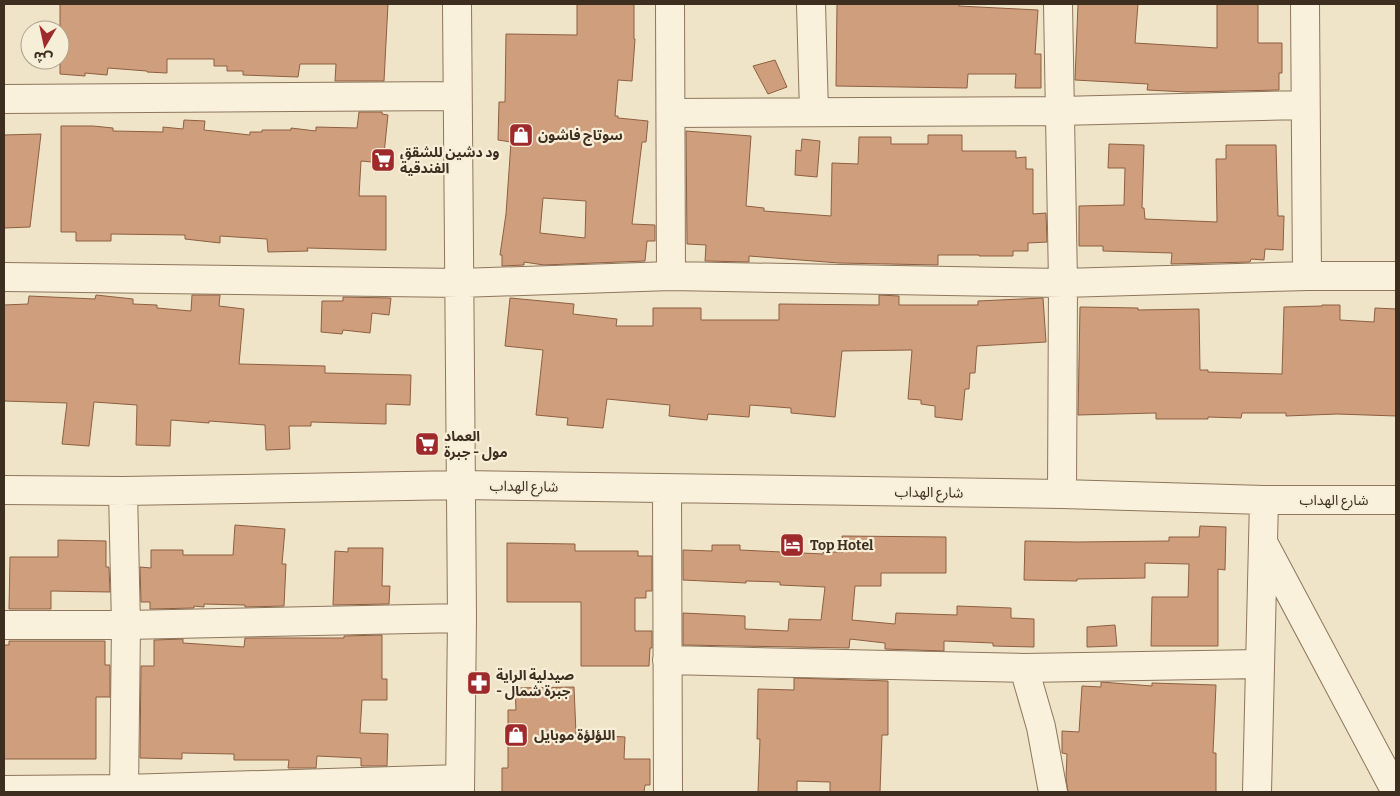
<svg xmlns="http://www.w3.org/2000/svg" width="1400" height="796" viewBox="0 0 1400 796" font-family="Bitter,'Noto Sans Arabic',serif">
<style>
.building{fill:#cf9f7d;stroke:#8d5f41;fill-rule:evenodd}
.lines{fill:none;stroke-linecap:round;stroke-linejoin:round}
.minor-casing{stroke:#8d765c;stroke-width:30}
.minor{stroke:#faf1dc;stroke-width:28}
.labels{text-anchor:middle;stroke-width:4.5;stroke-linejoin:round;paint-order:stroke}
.poi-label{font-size:14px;font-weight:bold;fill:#3d2e20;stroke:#f7eed8;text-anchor:start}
.street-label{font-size:14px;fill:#3d2e20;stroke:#f7eed8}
</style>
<rect width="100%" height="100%" fill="#f0e4c8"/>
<path class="building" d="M60,4H388L384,81H335L336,64H300L298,77L243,75V71H227V66H214V59H167V73L147,72V71L108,68L107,75L85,73V76L60,74Z
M577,4H634V39H635L632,81L618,80L615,116H618V118L648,121L646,142H642L632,224L655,225V241H647L645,261L544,265L524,262V265L502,266V255H500L506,214L511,142L498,140L499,102H505L506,34L577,35ZM543,198L586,201L585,238L540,233Z
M837,4H959V6L1038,10L1035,54H1041V88H1015L1016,74H968L967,88L836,86Z
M1078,4H1138L1135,43L1217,48V4H1258V43H1282V73H1279V90L1187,92L1147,90L1148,84L1075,80Z
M775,60L787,87L768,94L753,66Z
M359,112H382V114L388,115L383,163L361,161L359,196H386V250L307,248L308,251L268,252L267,239L220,236V243L185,239V235L111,234V241H76V232H61V126H93L113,128V131L163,132V127L183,129L184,120L205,121L204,130L250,135V132H262V130H291V128L316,131V127L357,128Z
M686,131L751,136L746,206L764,208V211L831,216L832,163L858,164L859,137H891V144H928V135H962V151H1016V158L1026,157V169H1033V214L1046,213L1047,242L1028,243V251H1013V256H979V255H938V265L839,263L749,256V262L705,261L706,245L687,244Z
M41,134L30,227L4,228V135Z
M802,139L820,141L817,177L795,175L796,150L801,151Z
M1109,144L1144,145L1142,208H1144L1145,219L1217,222L1216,159H1226V145H1276L1278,216H1284L1283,250L1265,249L1264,260L1251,259L1250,262L1171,264L1172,253L1103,251V246H1079V206L1124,205L1125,168H1108Z
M96,295L133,299V304L157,305V308L191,311L192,295H220L219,306L244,309L239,364L325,366V373L411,375L410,405L386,404V424L311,422V426H289L290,449L266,450L265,425L209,421V423L171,420L170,446L136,445L137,405L94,402L89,446L62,444L67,403L4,401V305L28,304L29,296L95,299Z
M879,295L899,296V305H978V301L1043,298L1046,342L977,346L975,373H970L969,389H965L962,420L935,417V406L921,404V400L908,399L912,350L842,351L835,417L791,413V408L750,405L749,417L708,414L707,420L669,416L670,405L607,399L603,428L567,425L568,418L536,415L543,350L505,346L510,298L574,304L573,314L617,319L616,326H653V308H701V320H779V304L879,305Z
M343,297L391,298L389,315L372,313L370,333L343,330L342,334L321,332L322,301H343Z
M1322,305H1340V320L1374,322L1375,308L1396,309V416L1337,414L1286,416V413H1242L1241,418L1208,417V419H1156V413L1078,415L1080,307L1138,308V310L1199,309L1200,370H1208V372L1282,374L1284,307L1322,306Z
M235,525L285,529L282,564H286L284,606L245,607V605L204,604V607L194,606V608L150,609V602H141L140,567L151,568V550H183V555H233Z
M1200,526L1226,527L1225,570L1218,569V646H1151L1152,597H1188L1189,564L1145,563V578L1077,579V581L1024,580L1025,541L1077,542L1169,541V537H1199Z
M842,536L946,537V573H881V586H855L852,620L895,624L896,613L957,615V606L1011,608V618L1034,619V647L993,646V643L944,641V651L885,649V643L850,639L849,648L683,645V613L745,616V629L788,631L789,619L821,620L825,587L780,585V582L746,581V583L683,580V550L712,551V545H740V550L823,554V552H843Z
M58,540L106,541V567H109L110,592L51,591V609H9L10,557H58Z
M507,543L575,544V551H638V556H652V591H646V598H635V631H652V648H650L649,666H581V602H507Z
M348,548H383L382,586H390L389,604L333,605L335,551L348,552Z
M1115,625L1117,646L1087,647V627Z
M382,635V679H387V700H362L360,733L388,734L387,766H361V758L317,756L316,768H288L289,760H234V754L182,753V759L140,758L141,666H154V640L183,639V643L244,647L245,638H344V636Z
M9,641H105V665H110V697H96V759H4V645H9Z
M794,678L888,681V735H882L880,792H830V782L797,781V792H758L760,739H757L758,689L794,690Z
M1101,682L1152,686V683L1216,685L1213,753H1216V792H1068L1066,778L1067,754L1062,753V731L1079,732L1082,686L1101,687Z
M574,687L576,734L625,737L624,759H650V785H645L644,792H502V768H508V710H516L515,688Z"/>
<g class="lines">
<defs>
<path id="minor" d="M457,4L462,618L460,792
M670,4L671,276
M811,4L814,112
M1058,4L1063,283L1062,494
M1305,4L1307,276
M4,99L457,96
M671,113L1060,111L1305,105
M4,277L460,283L671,276L1063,283L1307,276H1396
M667,489L668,792
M4,490L123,491L461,485L1062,494L1264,500H1396
M123,491L126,625L124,792
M1264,544L1396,792
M4,625H126L462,618
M667,660L1024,668L1260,664
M1024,668L1041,727L1053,792
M4,790L124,789L460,779
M1257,792L1264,500"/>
</defs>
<use href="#minor" class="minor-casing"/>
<use href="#minor" class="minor"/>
</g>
<defs>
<symbol id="shop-square" viewBox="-11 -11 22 22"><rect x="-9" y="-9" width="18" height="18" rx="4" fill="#9e2a2b" stroke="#f7eed8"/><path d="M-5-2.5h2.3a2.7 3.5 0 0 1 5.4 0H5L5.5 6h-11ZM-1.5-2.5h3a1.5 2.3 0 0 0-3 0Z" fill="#fff"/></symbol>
<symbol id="supermarket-square" viewBox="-11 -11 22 22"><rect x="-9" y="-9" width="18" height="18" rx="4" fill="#9e2a2b" stroke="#f7eed8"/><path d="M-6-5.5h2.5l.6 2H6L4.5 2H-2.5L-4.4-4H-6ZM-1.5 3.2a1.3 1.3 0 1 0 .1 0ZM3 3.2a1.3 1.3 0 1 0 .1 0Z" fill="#fff"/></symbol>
<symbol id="hotel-square" viewBox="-11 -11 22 22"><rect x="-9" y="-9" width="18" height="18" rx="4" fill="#9e2a2b" stroke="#f7eed8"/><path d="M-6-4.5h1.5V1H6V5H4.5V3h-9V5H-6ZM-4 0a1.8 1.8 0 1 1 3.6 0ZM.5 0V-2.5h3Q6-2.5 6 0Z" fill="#fff"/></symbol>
<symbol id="pharmacy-square" viewBox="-11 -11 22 22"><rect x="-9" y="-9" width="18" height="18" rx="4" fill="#9e2a2b" stroke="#f7eed8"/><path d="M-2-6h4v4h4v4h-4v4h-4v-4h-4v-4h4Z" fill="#fff"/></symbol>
</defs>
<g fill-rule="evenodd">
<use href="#shop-square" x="507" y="121" width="28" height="28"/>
<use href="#supermarket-square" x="369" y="146" width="28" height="28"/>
<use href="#supermarket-square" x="413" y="430" width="28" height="28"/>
<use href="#hotel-square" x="778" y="531" width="28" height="28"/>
<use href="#pharmacy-square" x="465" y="669" width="28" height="28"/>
<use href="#shop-square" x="502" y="721" width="28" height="28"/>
</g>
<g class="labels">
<g class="poi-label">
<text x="538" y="140">سوتاج فاشون</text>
<text x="400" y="157">ود دشين للشقق<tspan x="400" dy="16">الفندقية</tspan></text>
<text x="444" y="441">العماد<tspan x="444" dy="16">مول - جبرة</tspan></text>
<text x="810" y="550">Top Hotel</text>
<text x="496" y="680">صيدلية الراية<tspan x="496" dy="16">- جبرة شمال</tspan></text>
<text x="534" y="740">اللؤلؤة موبايل</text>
</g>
<g class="street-label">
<text transform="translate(524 486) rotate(1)" y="5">شارع الهداب</text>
<text transform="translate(929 492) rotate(1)" y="5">شارع الهداب</text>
<text x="1334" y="505">شارع الهداب</text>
</g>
</g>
<rect width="1400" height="796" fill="none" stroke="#3d2e20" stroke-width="10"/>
<g transform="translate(45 45) rotate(189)"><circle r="24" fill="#f7eed8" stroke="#ada18e"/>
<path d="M0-4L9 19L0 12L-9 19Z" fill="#9e2a2b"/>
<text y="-8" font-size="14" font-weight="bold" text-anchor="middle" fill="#3d2e20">ش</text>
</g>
</svg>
